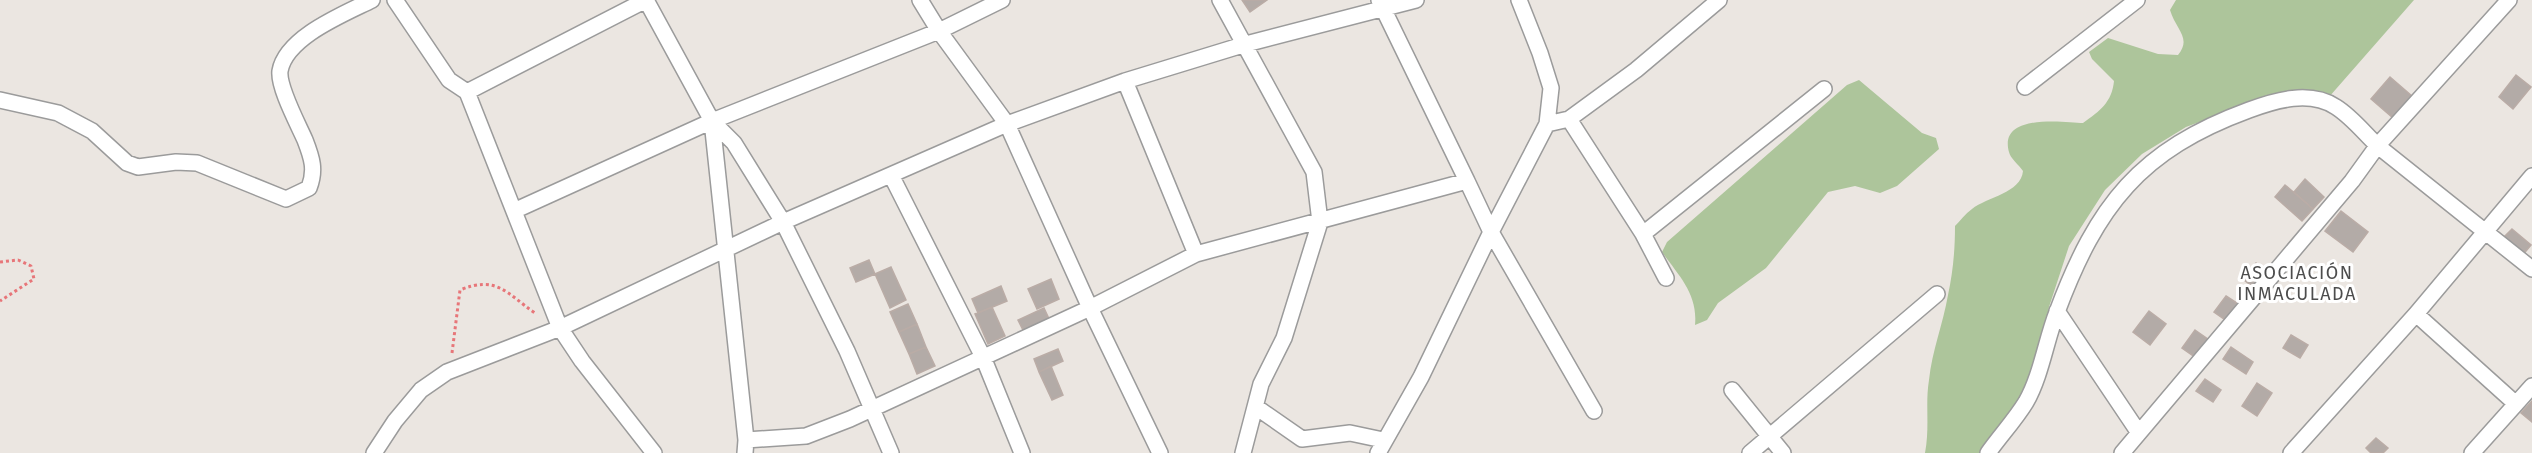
<svg xmlns="http://www.w3.org/2000/svg" width="2532" height="453" viewBox="0 0 2532 453" font-family="'Fira Sans',sans-serif">
<style>
.forest{fill:#adc59b}
.building{fill:#b3aba7;stroke:#baaca6;stroke-width:1.5}
.lines{fill:none;stroke-linecap:round;stroke-linejoin:round}
.minor-casing{stroke:#9b9b9b;stroke-width:18}
.path{stroke:#e77679;stroke-width:3;stroke-dasharray:3 3;stroke-linecap:butt}
.minor{stroke:#fff;stroke-width:15}
.labels{text-anchor:middle;stroke-width:6;stroke-linejoin:round;paint-order:stroke}
.neighbourhood-label{font-size:18px;letter-spacing:1.5px;fill:#4d4d4d;stroke:#fff}
</style>
<rect width="100%" height="100%" fill="#ebe6e1"/>
<path class="forest" d="M2176,0H2414L2329,97L2251,103L2186,127L2142,154L2105,190L2069,246L2049,307L2037,377L1987,453H1925C1930,427 1925,404 1929,380C1932,351 1943,324 1948,295C1953,272 1955,250 1955,226C1960,221 1965,214 1972,209C1987,197 2021,193 2023,171C2019,165 2010,158 2009,152C1998,113 2064,122 2083,123C2100,111 2112,102 2114,81L2092,59L2089,52L2108,38L2158,54L2178,55C2192,38 2176,30 2170,10Z
M1859,80L1922,133L1936,138L1939,149L1897,186L1880,193L1855,186L1828,192L1766,268L1718,303L1707,320L1695,325C1698,294 1679,276 1662,252L1667,242L1847,85Z"/>
<path class="building" d="M1242,0H1267L1250,12Z
M2516,75L2531,87L2513,109L2499,97Z
M2390,77L2412,96L2393,118L2371,99Z
M2305,179L2324,197L2313,209L2294,192Z
M2285,185L2313,209L2302,221L2275,197Z
M2341,211L2368,232L2353,252L2325,231Z
M2512,229L2531,245L2521,257L2501,240Z
M869,260L875,274L856,282L850,268Z
M2256,263L2268,272L2256,289L2244,280Z
M891,267L906,300L890,308L875,274Z
M1051,279L1059,299L1037,309L1028,289Z
M1001,286L1007,301L978,313L972,299Z
M2226,296L2243,307L2231,324L2214,312Z
M908,304L917,324L899,332L890,312Z
M992,307L1005,336L988,344L975,314Z
M1044,308L1051,323L1025,334L1018,320Z
M2149,311L2166,324L2150,345L2133,332Z
M917,324L926,347L909,354L899,332Z
M2195,330L2212,342L2199,360L2182,348Z
M2291,335L2308,345L2300,358L2283,348Z
M926,347L935,366L917,374L909,354Z
M2231,347L2253,362L2246,374L2223,359Z
M1058,349L1063,361L1039,372L1034,359Z
M1051,366L1063,395L1052,400L1039,372Z
M2205,379L2221,390L2213,402L2196,391Z
M2257,383L2272,393L2257,416L2242,406Z
M2532,401V422L2521,413Z
M2376,438L2388,448L2383,453H2371L2366,448Z"/>
<g class="lines">
<defs>
<path id="minor" d="M395,0L449,80L467,92L560,328L582,361L654,453
M646,0L712,121L734,143L783,222L847,351L891,453
M920,0L939,31L1007,124L1090,308L1160,453
M1220,0L1314,172L1320,222L1284,338L1261,384L1243,453
M1379,0L1467,181
M1519,0L1540,53L1551,88L1547,124
M1125,81L1196,254
M2025,87L2137,0
M467,92L646,0
M0,100L58,113L92,131L127,163L138,167L176,162L197,163L286,199L309,188C316,170 312,158 305,140C298,124 278,87 280,71C286,37 344,14 372,0
M1569,119L1643,234L1666,278
M712,121L746,440L745,453
M892,177L983,357L1022,453
M516,210L712,121L939,31L1002,0
M1643,234L1824,89
M2057,311L2139,433
M2416,314L2516,404
M1732,390L1783,453
M1256,407L1302,439L1350,433L1383,440
M746,440L806,436L850,419L1090,308L1196,254L1467,181L1491,232L1594,411
M374,453L395,421L421,390L447,372L560,328L783,222L1007,124L1125,81L1246,44L1416,0
M1378,453L1421,377L1491,232L1547,124L1569,119L1636,70L1719,0
M1750,453L1937,294
M1988,453C2000,436 2015,420 2026,402C2041,376 2046,340 2057,312C2097,205 2140,150 2249,110C2276,100 2310,90 2336,107C2352,117 2365,134 2379,147C2430,188 2481,228 2532,269
M2122,453L2352,181L2378,145L2509,0
M2291,453L2416,314L2532,176
M2472,453L2532,386"/>
</defs>
<use href="#minor" class="minor-casing"/>
<path class="path" d="M0,262L18,260L31,266L34,279L0,301
M452,353L460,290C497,275 506,293 535,313"/>
<use href="#minor" class="minor"/>
</g>
<g class="labels">
<g class="neighbourhood-label">
<text x="2297" y="279">ASOCIACIÓN<tspan x="2297" dy="21">INMACULADA</tspan></text>
</g>
</g>
</svg>
